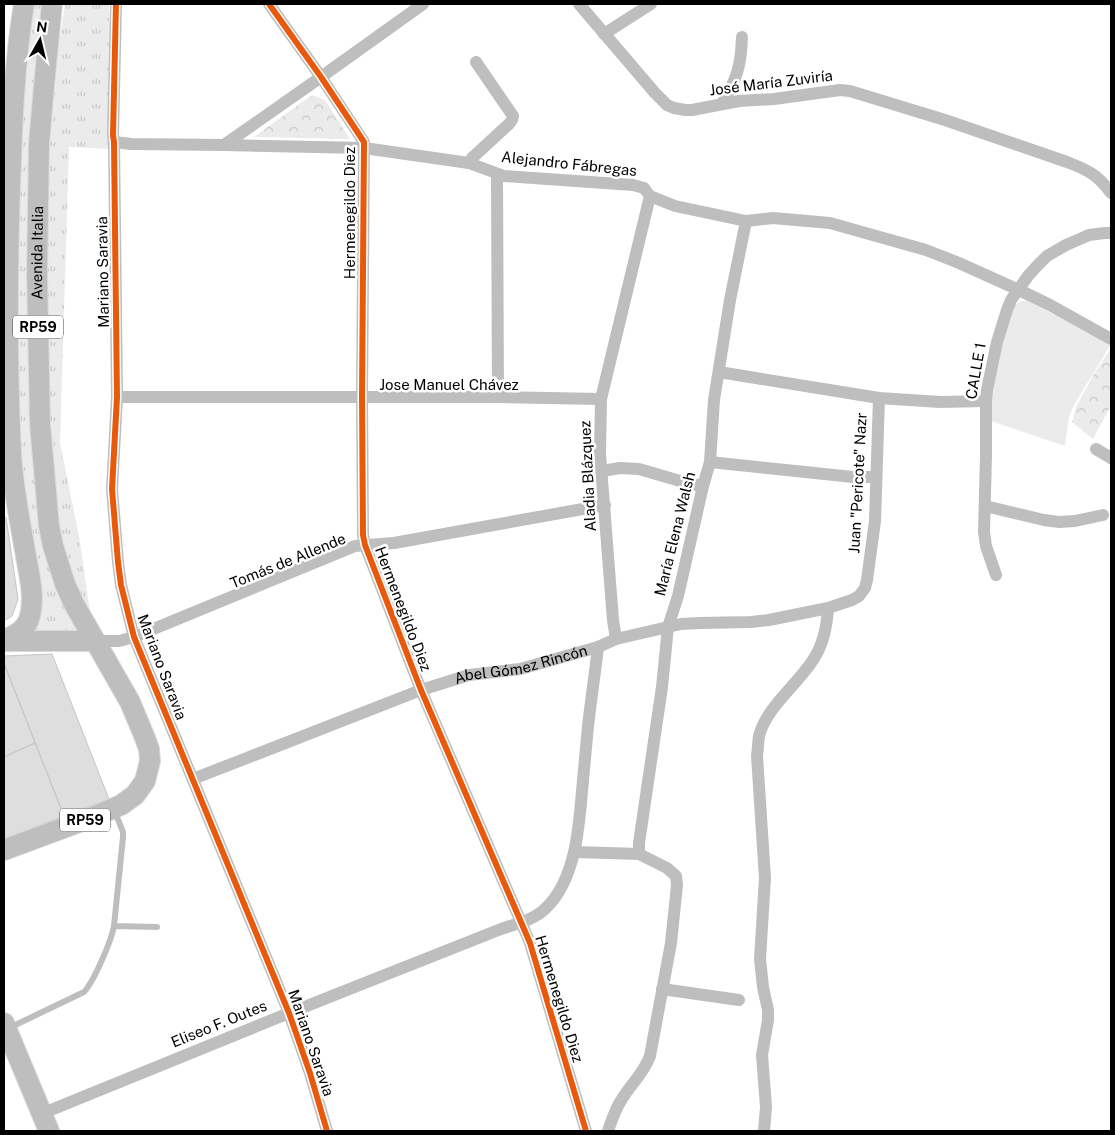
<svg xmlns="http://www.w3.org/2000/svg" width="1115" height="1135" viewBox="0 0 1115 1135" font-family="'Public Sans',sans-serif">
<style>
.grass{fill:url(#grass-tufts)}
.park{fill:url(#park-crowns)}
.garden{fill:#ebebeb}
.building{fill:#dedede;stroke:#c6c6c6}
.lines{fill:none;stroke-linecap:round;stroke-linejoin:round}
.primary-casing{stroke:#dbdbdb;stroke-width:22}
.service{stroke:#bebebe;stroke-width:6}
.minor{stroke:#bebebe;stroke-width:12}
.primary{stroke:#bebebe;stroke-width:20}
.cycleway-casing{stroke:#fff;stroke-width:9}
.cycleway{stroke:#e8590c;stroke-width:6}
.labels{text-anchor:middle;stroke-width:5;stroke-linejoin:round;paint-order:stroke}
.shield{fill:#fff;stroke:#4c4c4c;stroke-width:1}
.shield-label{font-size:14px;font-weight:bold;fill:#000}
.street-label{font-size:15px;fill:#000;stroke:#fff}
</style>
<defs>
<pattern id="grass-tufts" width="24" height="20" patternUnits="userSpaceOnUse" patternTransform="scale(1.25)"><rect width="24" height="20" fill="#ebebeb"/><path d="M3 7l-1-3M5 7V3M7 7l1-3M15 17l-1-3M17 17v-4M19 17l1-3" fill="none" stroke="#c8c8c8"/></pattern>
<pattern id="park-crowns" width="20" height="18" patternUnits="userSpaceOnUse" patternTransform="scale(1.25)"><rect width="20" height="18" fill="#ebebeb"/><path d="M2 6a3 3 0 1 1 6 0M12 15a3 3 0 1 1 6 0" fill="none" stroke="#c8c8c8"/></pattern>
</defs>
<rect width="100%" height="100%" fill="#fff"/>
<path class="grass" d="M29,4H45L30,307L32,451L40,519L83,633L24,634L15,419L22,69Z
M65,4H109L108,149L69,147L60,443L79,536L92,626L70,578L52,486L45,317L48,167L58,50Z"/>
<path class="park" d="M312,95L325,100L350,139L254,137Z
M1111,348V406L1093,439L1072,422L1076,407L1094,374Z"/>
<path class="garden" d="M1021,301H1028L1111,344L1074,405L1069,417L1065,446L991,421L992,393L1000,347L1012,307Z"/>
<path class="building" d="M6,517L18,599L12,616L4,621V518Z
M52,654L109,799L64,816L4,663V656Z
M4,663L35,743L4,757Z
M35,743L64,816L4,839V757Z"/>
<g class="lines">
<defs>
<g id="primary">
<path d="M4,640C16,635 27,629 30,616C35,596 29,575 26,556C20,522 13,488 11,454C7,366 7,277 10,189C12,127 14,65 24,4"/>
<path d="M4,641H95"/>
<path id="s2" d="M4,850L93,817L121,805L135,795L145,781L150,761L149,749L145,738L130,702L74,604L65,584L53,546L49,526L40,424L37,274L39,144L44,86L52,4"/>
<path d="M4,1023L49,1131"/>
</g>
</defs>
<use href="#primary" class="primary-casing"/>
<path class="service" d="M114,926L157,927
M9,1028L84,992C94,981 111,942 114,926L123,837V832L115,812"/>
<g class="minor">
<path d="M116,4L113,135L114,142L117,397L112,489L118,562L121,585L134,637L289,1013L310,1073L327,1131"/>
<path d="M269,4L321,77L364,142L362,397L363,535L365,545L421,690L530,943L586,1131"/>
<path d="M579,4L655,93L667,105L674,108L685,110H692L739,101L774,99L840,90L850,91L945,120L1067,162C1088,170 1098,175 1111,193"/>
<path d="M604,34L651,4"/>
<path d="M722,104C737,79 741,66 742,37"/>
<path d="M114,142L131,144L224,145L364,148L469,163L504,176L633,185L644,188L650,196L675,206L746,221L773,218L830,223L926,250L959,263L1019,290L1050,305L1111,339"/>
<path d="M224,145L321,77L423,4"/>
<path d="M469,163L472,158L509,124L512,120L513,116L476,62"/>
<path d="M497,174L498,397"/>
<path d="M719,372L879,398L940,402L986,401"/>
<path d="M117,397H498L601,399"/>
<path d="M1096,449L1111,458"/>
<path d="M710,462L853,477H875"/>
<path d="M602,471L620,468L639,469L687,483L703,486"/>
<path d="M985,506L1044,520L1059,522L1075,521L1103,515"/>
<path d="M996,575L986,546L984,532L986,456V401L987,390L997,342L1007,310L1011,300L1028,276L1037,266L1047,256L1066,245L1089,235L1105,233H1111"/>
<path d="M616,639L613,620L600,454L601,399L650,196"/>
<path d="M95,641H119L134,637L355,546L394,543L605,505"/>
<path id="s1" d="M193,779L421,690L469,675L520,669L598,647L616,639L681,624L700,623L751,622L769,620L828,608L852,600L859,596L865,588L867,580L875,521L879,398"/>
<path d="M575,852L639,854L667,868L676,876L677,885L671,943L650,1056C644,1073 631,1084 622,1099C615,1109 612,1120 608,1131"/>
<path d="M639,854V843L662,687L668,627L678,596L703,486L710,462L714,400L730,300L746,221"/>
<path d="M662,989L739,1000"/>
<path d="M41,1114L289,1013L501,929C516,924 534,920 546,908C575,880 579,829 582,791C584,769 586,748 588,726C591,700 595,673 598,647"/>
<path d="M764,1131L766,1107L762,1055L768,1020V1010L763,987L760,959L765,878L757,756C758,749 758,743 759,736C766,708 797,685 813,660C823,645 827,627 828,608"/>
</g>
<use href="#primary" class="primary"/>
<defs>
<path id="cycleway" d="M116,4L113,135L114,142L117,397L112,489L118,562L121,585L134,637L289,1013L310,1073L327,1131
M269,4L321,77L364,142L362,397L363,535L365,545L421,690L530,943L586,1131"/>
</defs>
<use href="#cycleway" class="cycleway-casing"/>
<use href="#cycleway" class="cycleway"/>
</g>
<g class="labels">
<g class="shield">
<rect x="13" y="315.5" width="50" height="23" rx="4"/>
<rect x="60" y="808.5" width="50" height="23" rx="4"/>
</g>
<g class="shield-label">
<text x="38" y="332">RP59</text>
<text x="85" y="825">RP59</text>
</g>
<g class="street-label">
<text transform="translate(771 83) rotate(-7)" y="5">José María Zuviría</text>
<text transform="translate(569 164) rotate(6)" y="5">Alejandro Fábregas</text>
<text transform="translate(350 213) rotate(-90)" y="5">Hermenegildo Diez</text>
<text dy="5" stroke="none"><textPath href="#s2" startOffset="712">Avenida Italia</textPath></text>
<text transform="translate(103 272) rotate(-91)" y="5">Mariano Saravia</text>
<text transform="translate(976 371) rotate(-80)" y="5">CALLE 1</text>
<text x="449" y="390">Jose Manuel Chávez</text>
<text transform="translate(588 476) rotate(-93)" y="5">Aladia Blázquez</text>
<text transform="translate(858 483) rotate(-87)" y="5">Juan "Pericote" Nazr</text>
<text transform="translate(675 534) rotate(-76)" y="5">María Elena Walsh</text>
<text transform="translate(288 561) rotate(-22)" y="5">Tomás de Allende</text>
<text transform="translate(403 609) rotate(69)" y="5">Hermenegildo Diez</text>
<text dy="5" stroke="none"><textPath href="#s1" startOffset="348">Abel Gómez Rincón</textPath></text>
<text transform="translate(162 667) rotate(69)" y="5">Mariano Saravia</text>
<text transform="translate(559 999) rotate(73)" y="5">Hermenegildo Diez</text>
<text transform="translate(219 1024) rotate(-22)" y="5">Eliseo F. Outes</text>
<text transform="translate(311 1043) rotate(71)" y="5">Mariano Saravia</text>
</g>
</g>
<rect width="1115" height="1135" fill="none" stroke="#000000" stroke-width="10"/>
<g transform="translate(40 40) rotate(8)" stroke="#ffffff" stroke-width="4" paint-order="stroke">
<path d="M0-4L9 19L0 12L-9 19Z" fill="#000000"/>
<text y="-8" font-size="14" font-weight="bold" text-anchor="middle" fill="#000000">N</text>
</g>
</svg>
